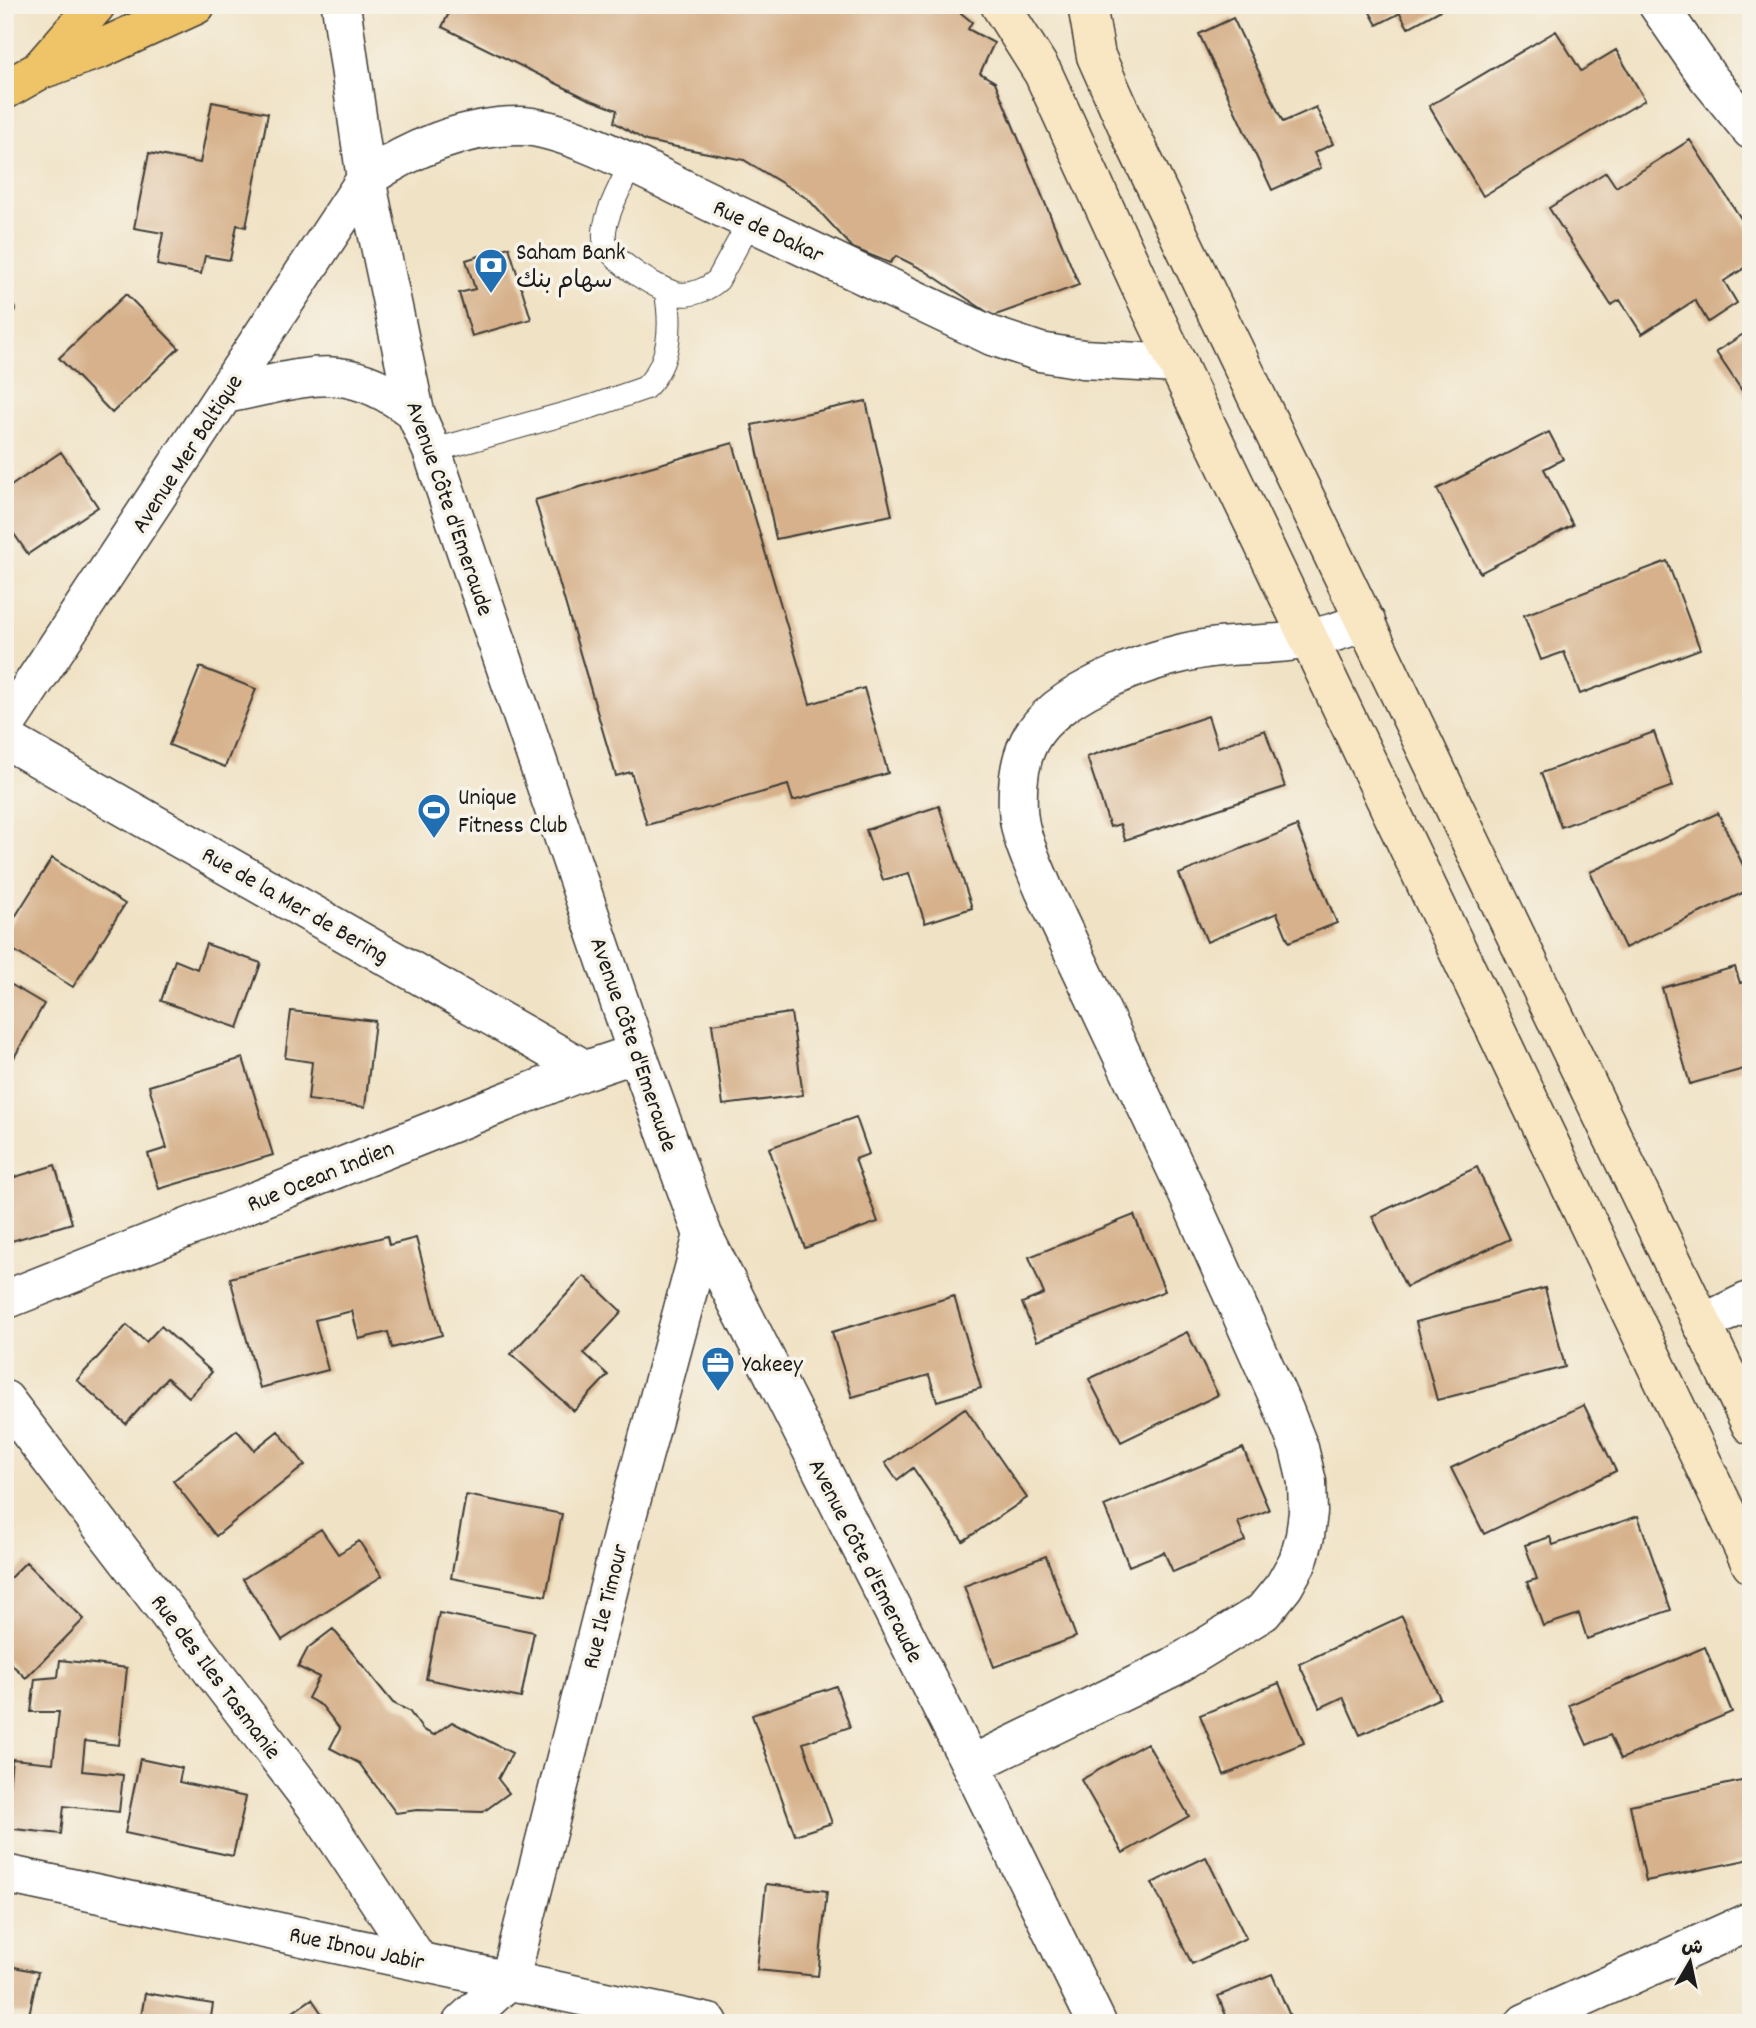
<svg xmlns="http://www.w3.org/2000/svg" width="1756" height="2028" viewBox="0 0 1756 2028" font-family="Dekko,'Playpen Sans Arabic',sans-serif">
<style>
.building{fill:#d6b18b}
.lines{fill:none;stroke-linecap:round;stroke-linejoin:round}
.service-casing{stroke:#3c3a35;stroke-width:25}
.minor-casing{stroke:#3c3a35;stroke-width:41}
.secondary-casing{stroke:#3c3a35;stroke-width:41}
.primary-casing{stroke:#3c3a35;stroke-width:41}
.service{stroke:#fff;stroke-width:23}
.minor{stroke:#fff;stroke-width:38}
.secondary{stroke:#f9e7c3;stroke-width:38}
.primary{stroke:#efc469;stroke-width:38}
.labels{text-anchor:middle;stroke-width:7;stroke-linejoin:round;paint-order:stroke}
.street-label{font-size:24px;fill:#1c1c1c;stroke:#f7f3e8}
.poi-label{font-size:24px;fill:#1c1c1c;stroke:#f7f3e8;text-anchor:start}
</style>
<rect width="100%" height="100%" fill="#f7f3e8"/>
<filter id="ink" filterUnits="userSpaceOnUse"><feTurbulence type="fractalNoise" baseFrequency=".0143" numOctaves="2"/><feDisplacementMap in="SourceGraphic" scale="14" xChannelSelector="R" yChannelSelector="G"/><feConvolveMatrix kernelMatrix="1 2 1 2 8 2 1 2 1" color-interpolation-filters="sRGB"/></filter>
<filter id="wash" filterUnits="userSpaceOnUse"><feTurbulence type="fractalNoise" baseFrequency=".00686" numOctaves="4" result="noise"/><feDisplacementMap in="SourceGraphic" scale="28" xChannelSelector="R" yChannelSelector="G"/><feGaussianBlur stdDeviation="1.57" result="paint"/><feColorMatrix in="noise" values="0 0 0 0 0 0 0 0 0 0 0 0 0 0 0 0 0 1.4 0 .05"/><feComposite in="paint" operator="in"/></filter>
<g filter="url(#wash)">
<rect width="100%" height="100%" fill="#f0e2c5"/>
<g id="blocks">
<path class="building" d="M453,5H951L972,22L968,29L994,43L980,73L995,82L1079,285L993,316L924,270L896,256L890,263L853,248L808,199L744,160L646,141L614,122L617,110L586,98L442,27Z
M1366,5H1450L1408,28L1400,13L1377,25Z
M1233,18L1283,122L1316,107L1333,144L1314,153L1321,168L1272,190L1199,34Z
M1556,31L1581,71L1616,50L1645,100L1483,196L1429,106Z
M212,102L268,113L246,227L237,225L230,260L205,256L201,274L157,265L163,233L134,228L149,153L200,163Z
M1690,140L1751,234V264L1724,281L1737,303L1708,322L1695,300L1642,334L1620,300L1611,305L1549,208L1606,172L1616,187Z
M509,247L531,319L472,336L459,293L475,289L466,260Z
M5,293L16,310L5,317Z
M126,294L179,348L112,413L59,358Z
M1751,329V404L1716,352Z
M866,401L892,515L776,539L752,425Z
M1549,432L1563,459L1544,469L1573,525L1480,573L1437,489Z
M733,443L810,704L864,688L888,773L793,801L788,785L647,825L631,772L616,776L535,500Z
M61,452L98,507L28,554L5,521V490Z
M1667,561L1700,649L1580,694L1564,652L1541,660L1524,615Z
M200,667L256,689L225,767L169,745Z
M1208,716L1218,747L1265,730L1285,787L1125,840L1120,824L1110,827L1087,757Z
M1654,732L1673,786L1561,827L1541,773Z
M939,806L972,908L925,923L909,873L883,880L866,830Z
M1718,813L1751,882V889L1625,948L1590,872Z
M1297,826L1337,923L1289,942L1277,913L1207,942L1179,874Z
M52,858L125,904L73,987L5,945V933Z
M206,944L261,963L238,1028L161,1001L175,960L197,969Z
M1735,967L1740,983L1751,980V1067L1690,1084L1662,988Z
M5,981L44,1004L11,1063L5,1060Z
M291,1011L375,1021L365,1107L308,1100L312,1062L285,1058Z
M791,1013L803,1095L723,1105L712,1024Z
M243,1058L273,1155L159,1189L148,1154L167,1148L149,1086Z
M856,1117L869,1154L855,1159L878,1222L805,1248L769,1148Z
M55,1165L72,1223L5,1243V1180Z
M1477,1167L1510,1239L1406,1287L1372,1216Z
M1134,1215L1165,1291L1037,1341L1022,1303L1044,1294L1029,1257Z
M387,1236L389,1245L416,1238L442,1335L392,1348L388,1332L359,1339L352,1311L315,1320L328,1370L260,1388L230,1278Z
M584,1276L622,1312L584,1353L608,1375L574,1411L511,1354Z
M1545,1288L1565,1367L1437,1400L1416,1322Z
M954,1296L981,1388L937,1401L929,1375L852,1397L832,1332Z
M127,1325L146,1342L161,1326L212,1372L189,1397L167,1378L126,1424L77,1380Z
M1187,1332L1218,1395L1121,1442L1089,1379Z
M1584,1405L1616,1471L1484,1534L1451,1468Z
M965,1408L1027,1498L963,1541L913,1468L897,1480L885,1463Z
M237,1430L254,1450L278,1431L305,1465L216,1536L173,1481Z
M1243,1448L1269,1510L1238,1522L1245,1541L1173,1572L1164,1552L1129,1566L1104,1506Z
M466,1495L562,1514L546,1596L451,1578Z
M1638,1516L1671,1610L1587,1639L1579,1614L1543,1626L1527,1582L1537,1579L1525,1545L1550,1537L1553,1545Z
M321,1529L338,1554L359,1541L382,1576L282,1640L243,1579Z
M1046,1556L1076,1637L994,1667L964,1586Z
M26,1562L84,1619L26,1678L5,1658V1583Z
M439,1613L534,1632L521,1698L426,1679Z
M1402,1616L1440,1698L1360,1735L1343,1697L1320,1708L1299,1664Z
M333,1629L393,1703L409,1711L423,1730L434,1735L452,1722L512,1753L498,1779L509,1793L483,1812L417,1810L396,1813L359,1763L330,1748L340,1729L322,1706L308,1698L319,1677L298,1667L308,1648Z
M1705,1647L1732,1712L1621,1759L1610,1735L1587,1745L1569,1705Z
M60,1660L127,1668L119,1745L85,1741L82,1771L123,1775L119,1812L64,1806L61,1834L5,1828L12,1759L53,1763L59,1712H31L35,1679L58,1677Z
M1279,1683L1304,1743L1224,1775L1200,1715Z
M836,1686L850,1727L803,1743L832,1823L795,1835L752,1715Z
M1147,1743L1189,1816L1123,1853L1081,1780Z
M140,1759L182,1768L179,1782L246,1797L233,1856L125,1833Z
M1751,1779V1859L1646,1881L1630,1805Z
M1206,1857L1246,1938L1192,1964L1152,1883Z
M766,1884L827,1891L818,1976L757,1970Z
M5,1965L38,1972L29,2015L5,2011Z
M1272,1974L1293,2023H1229L1218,1996Z
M145,1993L213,2004L210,2023H140Z
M312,1999L328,2023H277Z"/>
</g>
</g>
<g filter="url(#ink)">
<use href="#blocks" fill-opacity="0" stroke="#3c3a35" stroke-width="2"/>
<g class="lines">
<defs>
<path id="service" d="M631,164C623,182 600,222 605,241C610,261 659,290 678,294C692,296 708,289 718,280L750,221
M432,451L593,406L645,388C671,363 672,324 666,291"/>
<path id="minor" d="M341,5L366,179L415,412L432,451L637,1053L703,1235L971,1765L1097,2023
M1658,5L1707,76L1751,130
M225,394C305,379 344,356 415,412
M5,726L366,179C409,149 465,126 519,126C566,126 652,174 696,195C794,243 893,289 992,336L1040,352L1083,359L1178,364
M5,739L586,1070
M5,1300L586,1070L637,1053
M1702,1324L1751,1300
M5,1400L315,1805L418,1960
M971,1765L1173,1667L1263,1612L1284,1586L1298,1561L1305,1536L1308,1512L1307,1482L1299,1448L1284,1410L1184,1186L1044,890C1034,865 1019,837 1018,809C1017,788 1019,762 1029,742C1055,689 1164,652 1219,647C1249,644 1280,645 1309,639C1328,635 1347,628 1366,622
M5,1874L709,2023
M510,1979L626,1520L703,1235
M462,2023L510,1979
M1525,2023L1751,1921"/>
<path id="secondary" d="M1000,5L1043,73L1151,309L1751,1564
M1087,5L1096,56L1132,137L1751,1425"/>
<path id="primary" d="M41,68L96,5
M5,90L40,70L100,49L196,5"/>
</defs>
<use href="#service" class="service-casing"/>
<use href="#minor" class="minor-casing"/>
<use href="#secondary" class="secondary-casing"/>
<use href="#primary" class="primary-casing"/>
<use href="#service" class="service"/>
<use href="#minor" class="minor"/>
<use href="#secondary" class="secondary"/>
<use href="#primary" class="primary"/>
</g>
</g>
<defs>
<symbol id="bank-pin" viewBox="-11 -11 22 30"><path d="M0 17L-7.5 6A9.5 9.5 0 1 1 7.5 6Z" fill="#1f6fb2" stroke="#f7f3e8"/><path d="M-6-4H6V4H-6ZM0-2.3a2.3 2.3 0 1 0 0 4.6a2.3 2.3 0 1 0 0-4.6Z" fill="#fff"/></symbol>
<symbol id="stadium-pin" viewBox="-11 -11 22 30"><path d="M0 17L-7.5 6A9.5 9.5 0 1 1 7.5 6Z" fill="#1f6fb2" stroke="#f7f3e8"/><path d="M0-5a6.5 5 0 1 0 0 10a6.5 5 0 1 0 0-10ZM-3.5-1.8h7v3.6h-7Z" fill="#fff"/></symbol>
<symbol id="office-pin" viewBox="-11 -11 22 30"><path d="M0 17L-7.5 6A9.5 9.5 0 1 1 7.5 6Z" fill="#1f6fb2" stroke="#f7f3e8"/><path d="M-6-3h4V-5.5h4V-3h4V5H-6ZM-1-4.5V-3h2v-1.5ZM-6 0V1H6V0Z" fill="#fff"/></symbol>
</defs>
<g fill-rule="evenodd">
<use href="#bank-pin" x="472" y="246" width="38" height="52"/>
<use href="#stadium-pin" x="415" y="791" width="38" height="52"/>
<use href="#office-pin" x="699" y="1344" width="38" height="52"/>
</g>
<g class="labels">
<g class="street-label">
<text transform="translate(769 230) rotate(25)" y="8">Rue de Dakar</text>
<text transform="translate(186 453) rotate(-57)" y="8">Avenue Mer Baltique</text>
<text transform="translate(451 508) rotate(71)" y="8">Avenue Côte d'Emeraude</text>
<text transform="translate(296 904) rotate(30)" y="8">Rue de la Mer de Bering</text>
<text transform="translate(635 1044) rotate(71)" y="8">Avenue Côte d'Emeraude</text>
<text transform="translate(320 1175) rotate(-22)" y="8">Rue Ocean Indien</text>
<text transform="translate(867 1560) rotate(63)" y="8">Avenue Côte d'Emeraude</text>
<text transform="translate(604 1606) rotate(-76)" y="8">Rue Ile Timour</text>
<text transform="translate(217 1676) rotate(53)" y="8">Rue des Iles Tasmanie</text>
<text transform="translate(357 1947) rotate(12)" y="8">Rue Ibnou Jabir</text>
</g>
<g class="poi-label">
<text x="516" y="259">Saham Bank<tspan x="516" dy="28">سهام بنك</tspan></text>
<text x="458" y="804">Unique<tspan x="458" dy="28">Fitness Club</tspan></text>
<text x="742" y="1371">Yakeey</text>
</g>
</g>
<rect width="1756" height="2028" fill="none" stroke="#f7f3e8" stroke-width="28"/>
<g transform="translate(1690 1962) rotate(9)" stroke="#f7f3e8" stroke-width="5" paint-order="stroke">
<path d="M0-5L12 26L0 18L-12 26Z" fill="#1c1c1c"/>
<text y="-10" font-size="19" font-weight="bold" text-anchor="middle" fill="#1c1c1c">ش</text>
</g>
</svg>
